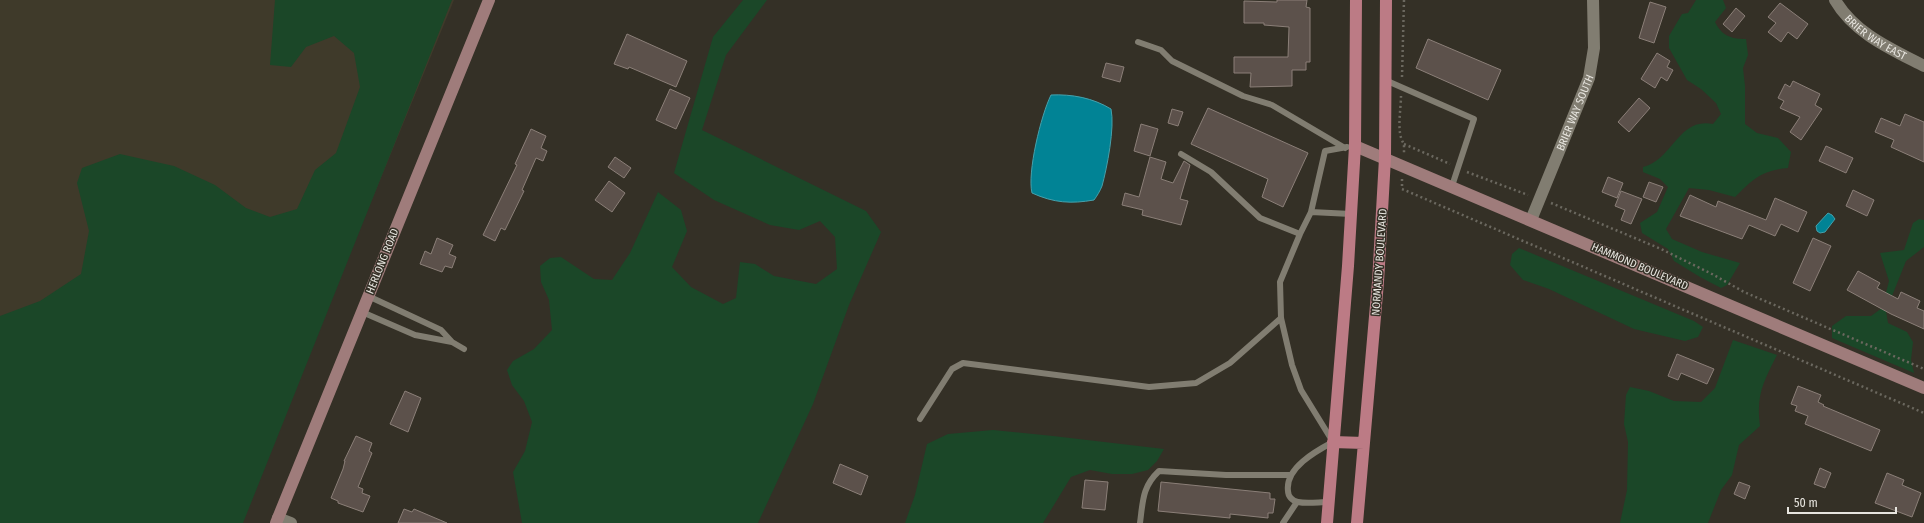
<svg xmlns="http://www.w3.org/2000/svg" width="1924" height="523" viewBox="0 0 1924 523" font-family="'Fira Sans Condensed',sans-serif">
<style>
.built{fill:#3f3a2a}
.green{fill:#1b4728}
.water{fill:#018395;stroke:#46a0ab}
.building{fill:#5c514b;stroke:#8b7f78}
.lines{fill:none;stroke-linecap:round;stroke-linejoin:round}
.path{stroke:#6b685f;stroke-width:2.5;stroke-dasharray:2 3;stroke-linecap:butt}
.lane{stroke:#817d71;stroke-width:6}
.street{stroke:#817d71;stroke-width:12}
.secondary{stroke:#9f7c7b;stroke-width:12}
.primary{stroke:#bc7b85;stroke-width:12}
.labels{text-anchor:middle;stroke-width:3;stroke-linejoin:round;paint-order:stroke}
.street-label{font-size:11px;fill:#e7e5df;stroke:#343026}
</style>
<rect width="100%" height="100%" fill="#343026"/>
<path class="built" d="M0,0H454L239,523H0Z"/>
<path class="green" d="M275,0H452L243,523H0V316L40,301L81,274L89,231L77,183L82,168L120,154L174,166L215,185L246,208L270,217L297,209L315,170L336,153L360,87L354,53L334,36L306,47L291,67L270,65Z
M743,0H767L726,55L702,130L866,211L881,232L849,305L813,404L758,523H522L513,472L525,451L532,422L524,401L512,385L507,370L513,361L534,349L552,330L549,300L541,282L540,266L550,258L561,257L594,279L612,280L630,253L658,192L681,210L687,231L672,267L691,287L723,304L736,298L740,262L755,264L774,276L816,284L837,269L835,237L820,221L799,230L770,225L714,200L674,173L713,37Z
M1696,0H1723L1726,8L1715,22C1722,36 1731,39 1746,39L1748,55L1743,68L1745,86V124L1757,133L1778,138L1791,152L1788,168C1762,170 1753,179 1735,197L1709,190L1689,188L1666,229L1672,239L1702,252L1740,263L1727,285L1721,288L1700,277L1674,261L1668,249L1642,233L1640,223L1657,212L1668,187L1660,179L1643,172V167C1673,160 1678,117 1713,124L1721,114L1716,103L1701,89L1687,80L1669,48V36L1682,14L1688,13Z
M1919,219L1924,220V247L1906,261L1886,311L1888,323L1907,332L1913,342L1911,360L1914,373L1832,338V326L1846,316H1871L1882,308L1889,281L1880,253L1904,250L1913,223Z
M1519,248L1694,321L1703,327L1698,337L1685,341L1634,329L1549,289L1523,280L1510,265L1512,254Z
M1733,340L1777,355C1763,383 1756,395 1760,426L1739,445L1732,475L1721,490L1708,523H1620L1627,490L1628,442L1624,424L1626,395L1630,387L1649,391L1674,401L1701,402L1715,388Z
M993,430L1053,436L1164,449L1157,461L1148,470L1132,474H1112L1090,470L1071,477L1043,523H905L915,495L927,444L948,434Z"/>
<path class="water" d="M1051,95C1072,94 1093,98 1111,109C1115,127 1107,168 1102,186C1100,191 1097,196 1094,200C1071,204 1054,203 1032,193C1027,173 1041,115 1051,95Z
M1828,213L1832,215L1835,219L1825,232L1820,233L1817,231L1816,226Z"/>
<path class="building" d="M1277,0H1307L1306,7L1310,8V62H1306V70H1292V86L1250,87L1251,73H1234V57H1288L1289,27L1264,25V23H1244V1L1277,2Z
M1650,2L1666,7L1654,43L1639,38Z
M1780,3L1808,24L1797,39L1788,32L1781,42L1768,32L1776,23L1768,17Z
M1736,8L1745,16L1732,32L1723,24Z
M627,34L687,61L676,87L629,67L628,69L614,64Z
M1428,39L1501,70L1488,100L1416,68Z
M1657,53L1670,61L1667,67L1673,70L1667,81L1661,77L1655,88L1641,79Z
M1106,63L1124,67L1120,82L1102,77Z
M1793,81L1820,94L1815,105L1822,109L1801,140L1790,132L1800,117L1780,108L1784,101L1778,98L1785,84L1790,87Z
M670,89L690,98L676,129L656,120Z
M1639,98L1650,108L1629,132L1618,122Z
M1208,108L1308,153L1283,207L1262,197L1268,179L1191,144Z
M1172,109L1183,112L1178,126L1168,123Z
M1905,114L1924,122V162L1891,147L1894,140L1875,132L1881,118L1900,126Z
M1141,124L1158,129L1150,156L1134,151Z
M531,129L546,136L541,148L547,151L543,161L536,158L522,190L524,191L505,230L501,228L495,241L483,235L517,165L515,164Z
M1826,146L1853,158L1846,173L1819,161Z
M615,157L631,168L624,178L608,167Z
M1150,157L1166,162L1161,179L1173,183L1184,161L1190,165L1180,199L1188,201L1181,225L1142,215L1143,210L1122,205L1125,193L1139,197Z
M1608,177L1623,183L1617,198L1602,192Z
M609,181L625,193L612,212L595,200Z
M1649,182L1663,187L1656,202L1643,197Z
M1853,190L1874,200L1867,216L1846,206Z
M1621,191L1642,199L1631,224L1621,220L1625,210L1615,206Z
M1690,195L1716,207L1718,201L1766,220L1775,198L1807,212L1798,232L1781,224L1775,236L1749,225L1742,239L1680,216Z
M437,238L453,245L449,254L456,257L452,268L445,266L442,272L420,264L425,251L431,254Z
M1813,238L1831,246L1810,291L1793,283Z
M1858,271L1880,283L1877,288L1898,299L1901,292L1920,301L1917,308L1924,311V329L1891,314L1847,290Z
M1677,354L1714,369L1707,384L1681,373L1678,380L1668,376Z
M1798,386L1821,395L1818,402L1824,405L1823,406L1880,430L1871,451L1805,424L1808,416L1795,411L1797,406L1791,404Z
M405,391L421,398L408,432L390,424Z
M356,436L372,443L369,451L372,453L358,487L363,489L362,493L370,496L363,512L338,503V501L331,498L343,469L345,461H344Z
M840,464L868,476L861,495L833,483Z
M1820,468L1831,473L1825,488L1814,484Z
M1887,473L1904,480L1902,485L1921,493L1912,517L1875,503Z
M1085,480L1108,482L1105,510L1082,508Z
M1161,482L1270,493V499H1275L1273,513H1268V518L1230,514V518L1158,511Z
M1739,482L1750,486L1745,499L1734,494Z
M404,509L412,512L414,509L447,523H398Z"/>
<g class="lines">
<path class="path" d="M1402,77L1404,0
M1401,96C1401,110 1396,133 1404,144V154
M1404,144L1450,164
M1467,172L1528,195
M1402,179V189L1924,413
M1551,203L1661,249L1712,274L1744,292L1924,369"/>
<path class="lane" d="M1138,42L1161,50L1172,61L1243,96L1272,105L1345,148
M1385,80L1474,119L1452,186
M1181,154L1211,172L1260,218L1300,234L1311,212L1351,214
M1311,212L1325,151L1347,147
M1300,234L1280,282L1281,318L1292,365L1301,390L1333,442C1316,451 1285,468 1288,491C1288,496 1292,501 1298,502C1307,504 1319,502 1329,502
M368,296L441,330L452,342
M362,312L415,335L452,342L464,349
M920,419L952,369L963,363L1149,387L1196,383L1230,363L1281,318
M1140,523C1143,501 1142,487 1159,471L1226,475H1290
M1283,523L1297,502"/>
<g class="street">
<path id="s1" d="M1835,0C1854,33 1891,49 1924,66"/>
<path id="s2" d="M1531,220L1589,78L1594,48L1593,0"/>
<path d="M278,518L291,523"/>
</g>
<path class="secondary" d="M1355,146L1924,388
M276,523L489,0"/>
<path class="primary" d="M1333,442L1364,443
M1327,523L1348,266L1355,146L1356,0
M1357,523L1378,282L1385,158L1386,0"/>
</g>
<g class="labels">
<g class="street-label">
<text dy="4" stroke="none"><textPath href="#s1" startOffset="56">BRIER WAY EAST</textPath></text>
<text dy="4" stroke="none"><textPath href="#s2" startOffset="116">BRIER WAY SOUTH</textPath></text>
<text transform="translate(382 261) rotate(-68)" y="4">HERLONG ROAD</text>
<text transform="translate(1379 262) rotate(-86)" y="4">NORMANDY BOULEVARD</text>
<text transform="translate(1640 266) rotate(23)" y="4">HAMMOND BOULEVARD</text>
</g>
</g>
<path d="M1788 507v6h108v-6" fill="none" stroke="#e7e5df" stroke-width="2"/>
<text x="1794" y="507" font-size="12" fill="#e7e5df" stroke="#343026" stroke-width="3" paint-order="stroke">50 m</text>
</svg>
